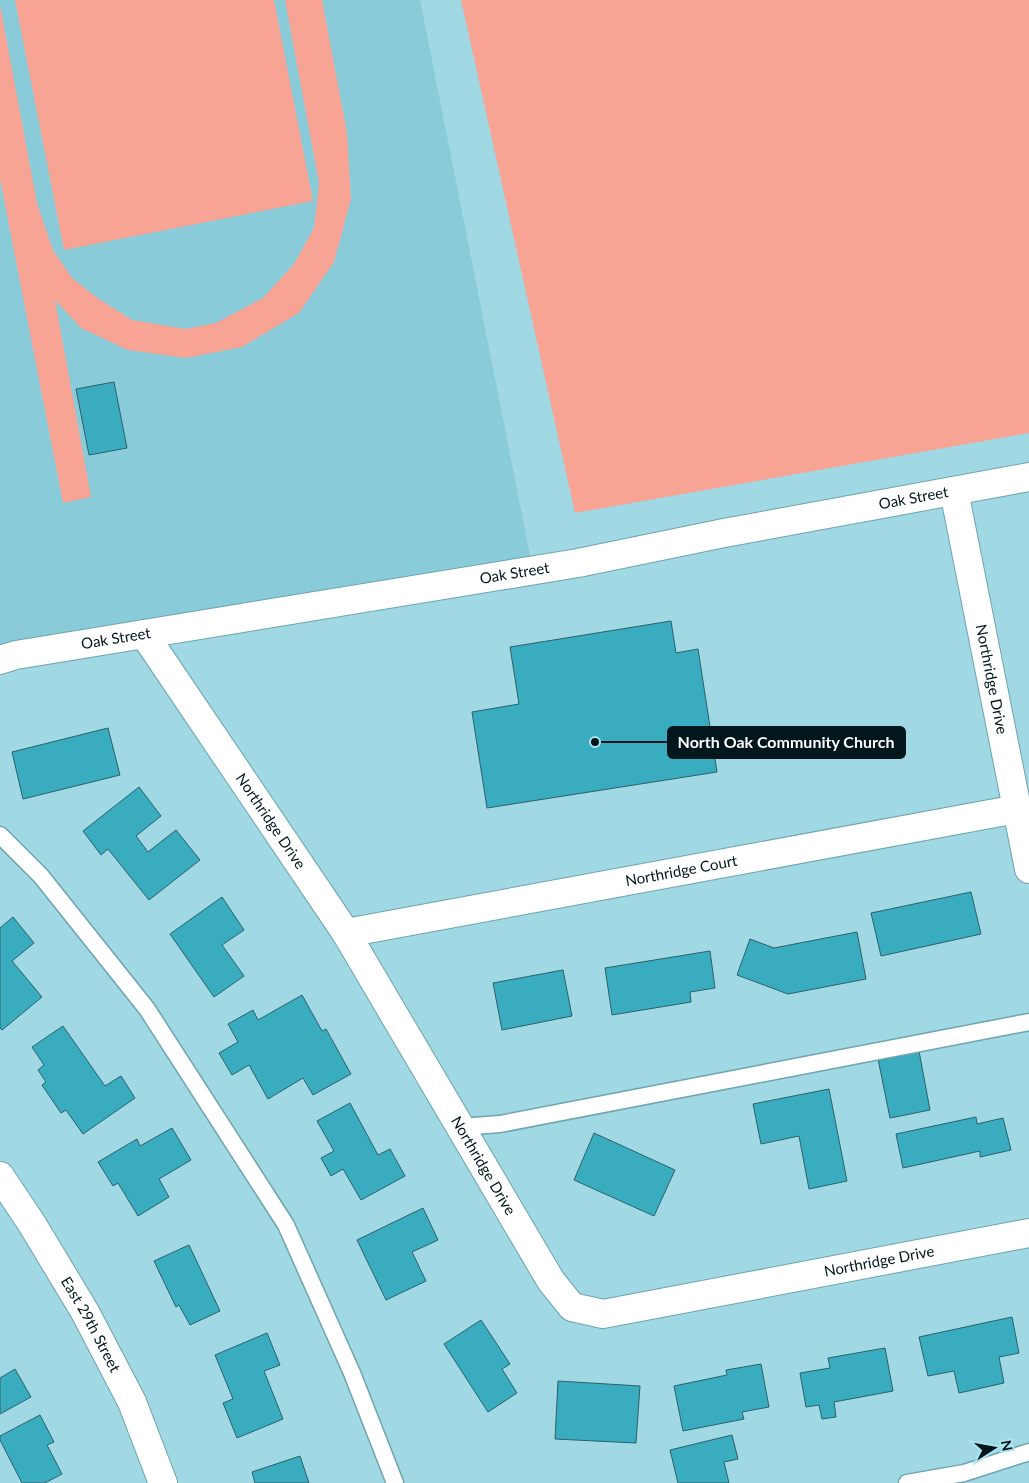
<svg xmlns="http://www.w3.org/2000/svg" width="1029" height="1483" viewBox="0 0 1029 1483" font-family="Lato,sans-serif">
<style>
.built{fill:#89cbd8}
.green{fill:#f7a495}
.building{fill:#3aacbf;stroke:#2a616b}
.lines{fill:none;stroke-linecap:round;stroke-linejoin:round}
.service-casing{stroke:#6da4ae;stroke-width:19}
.minor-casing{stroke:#6da4ae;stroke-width:30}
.service{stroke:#fff;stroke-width:16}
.minor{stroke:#fff;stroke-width:28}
.labels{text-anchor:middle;stroke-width:4;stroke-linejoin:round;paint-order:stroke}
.street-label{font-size:15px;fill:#02171b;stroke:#ade5f1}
.leader{fill:none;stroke:#02171b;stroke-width:2}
.callout-dot{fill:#02171b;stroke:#ade5f1;stroke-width:2}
.callout{fill:#02171b;stroke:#02171b;stroke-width:2}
.callout-label{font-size:16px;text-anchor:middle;font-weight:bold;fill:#fff}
</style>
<rect width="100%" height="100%" fill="#a0d8e3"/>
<path class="built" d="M0,0H420L533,570L0,660Z"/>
<path class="green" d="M15,0H274L313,201L64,250Z
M285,0H322L347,133L351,199L334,262L299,313L242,347L186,358L128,350L81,328L55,300L91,497L63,503L0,179V5L37,203L53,250L72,278L96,297L132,320L186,329L216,323L263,298L294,264L314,228L319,183Z
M461,0H1029V433L575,513Z"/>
<path class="building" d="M114,382L127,448L89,455L76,389Z
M671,621L676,653L698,649L717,772L487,808L472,712L519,704L510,647Z
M108,728L120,775L23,799L12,752Z
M139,787L161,816L136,836L148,852L176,830L200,860L149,900L108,849L101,855L83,831Z
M971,892L981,934L881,956L871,913Z
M222,897L244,930L222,945L244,976L214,997L170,934Z
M13,917L34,943L12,961L42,997L2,1030L0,1028V928Z
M857,932L866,979L788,994L737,975L750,939L774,948Z
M710,951L715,988L690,992L691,1002L612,1015L605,968Z
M563,970L572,1016L502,1030L493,983Z
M302,995L322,1031L326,1029L351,1074L313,1095L303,1078L268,1099L249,1065L232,1075L219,1053L238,1042L228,1024L253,1010L258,1020Z
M63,1026L105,1086L121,1076L135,1098L83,1134L66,1110L61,1113L42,1085L46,1082L38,1070L44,1065L32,1047Z
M919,1051L930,1110L890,1118L878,1059Z
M829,1089L847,1181L809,1189L799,1136L761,1144L753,1104Z
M350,1103L378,1155L390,1149L405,1176L361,1200L343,1169L331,1176L321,1158L334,1151L317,1121Z
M976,1117L977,1124L1003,1118L1011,1150L980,1157V1151L903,1168L896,1134Z
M172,1128L191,1160L159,1179L169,1197L138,1216L118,1183L113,1186L98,1162L137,1139L140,1146Z
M594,1133L675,1170L654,1216L574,1180Z
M423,1208L438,1240L412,1252L426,1281L386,1300L357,1240Z
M189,1245L220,1311L190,1325L179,1305L176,1307L154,1261Z
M1012,1317L1019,1353L999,1357L1004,1383L959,1393L954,1371L928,1376L919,1337Z
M481,1320L510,1364L502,1369L517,1393L488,1412L444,1344Z
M267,1333L280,1365L264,1371L283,1419L237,1438L223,1403L233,1399L215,1355Z
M885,1348L893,1391L834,1402L836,1417L822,1419L819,1405L806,1407L800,1373L830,1368L828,1358Z
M761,1364L769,1407L742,1412L744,1419L683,1431L674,1386L727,1375L726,1370Z
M15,1369L31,1397L0,1414V1378Z
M558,1381L640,1386L636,1443L555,1439Z
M40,1415L54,1442L47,1445L62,1474L45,1483H22L0,1440V1436Z
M732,1435L738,1459L724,1462L729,1483H678L670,1450Z
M300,1456L309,1483H255L252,1472Z"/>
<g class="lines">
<defs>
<path id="service" d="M0,835L41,876L147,1009L286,1225L352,1373L395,1483
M460,1127L500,1124L1029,1022
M907,1483L964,1473L1029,1452"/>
<g id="minor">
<path id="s1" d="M954,491L1029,869"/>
<path id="s2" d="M144,634L346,933L551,1281L572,1307L603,1314L1029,1233"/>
<path id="s3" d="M0,660L16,655L578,563L724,533L1029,477"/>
<path id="s4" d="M346,933L1017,809"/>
<path id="s5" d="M0,1176L32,1224L85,1312L132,1402L163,1483"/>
</g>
</defs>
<use href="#service" class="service-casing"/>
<use href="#minor" class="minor-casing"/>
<use href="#service" class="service"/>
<use href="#minor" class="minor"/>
</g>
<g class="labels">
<g class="street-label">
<text dy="5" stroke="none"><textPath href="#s3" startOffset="928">Oak Street</textPath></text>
<text dy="5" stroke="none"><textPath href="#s3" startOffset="522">Oak Street</textPath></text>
<text dy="5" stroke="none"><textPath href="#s3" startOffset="118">Oak Street</textPath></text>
<text dy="5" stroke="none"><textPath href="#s1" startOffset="192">Northridge Drive</textPath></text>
<text dy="5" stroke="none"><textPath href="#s2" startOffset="226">Northridge Drive</textPath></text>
<text dy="5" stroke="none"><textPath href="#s4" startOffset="341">Northridge Court</textPath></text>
<text dy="5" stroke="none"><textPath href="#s2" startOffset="631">Northridge Drive</textPath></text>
<text dy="5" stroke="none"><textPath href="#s2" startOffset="1111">Northridge Drive</textPath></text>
<text dy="5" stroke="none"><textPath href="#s5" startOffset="174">East 29th Street</textPath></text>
</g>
</g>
<path class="leader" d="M595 742L668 742"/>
<circle class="callout-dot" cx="595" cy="742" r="5"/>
<rect class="callout" x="668" y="727" width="237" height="31" rx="5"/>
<g class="callout-label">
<text x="786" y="748">North Oak Community Church</text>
</g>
<g transform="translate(994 1448) rotate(79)" stroke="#ade5f1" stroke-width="4" paint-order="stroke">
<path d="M0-4L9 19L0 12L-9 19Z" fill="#02171b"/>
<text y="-8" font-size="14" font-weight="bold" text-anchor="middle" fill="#02171b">N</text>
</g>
</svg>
